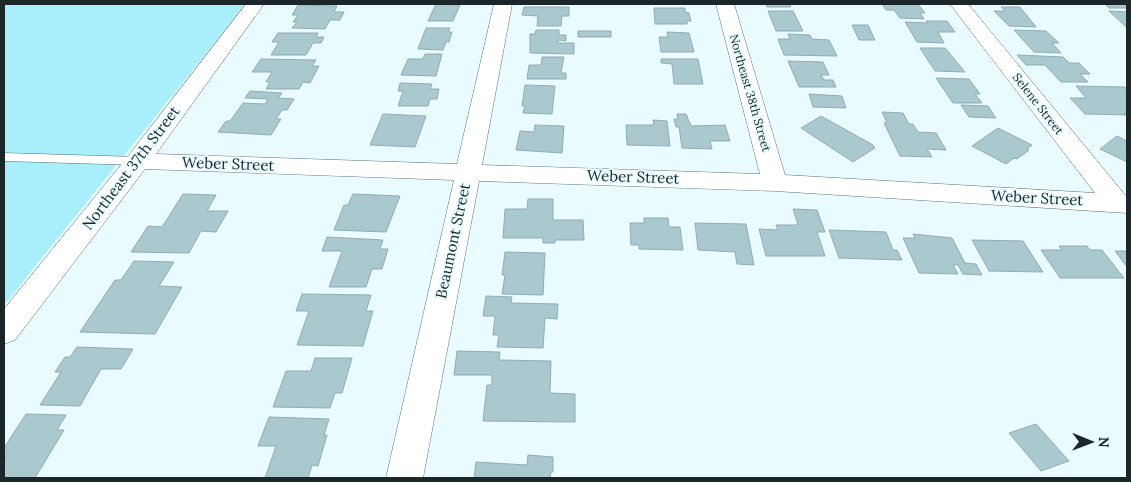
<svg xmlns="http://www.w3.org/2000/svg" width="1131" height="482" viewBox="0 0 1131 482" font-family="Lora,serif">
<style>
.green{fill:#a9eefb}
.building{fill:#aac9cf;stroke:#8fadb3}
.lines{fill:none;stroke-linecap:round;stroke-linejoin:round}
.service-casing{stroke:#557277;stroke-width:1}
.minor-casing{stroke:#557277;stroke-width:1}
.service{fill:#fff;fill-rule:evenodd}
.minor{fill:#fff;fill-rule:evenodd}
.labels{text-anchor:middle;stroke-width:4;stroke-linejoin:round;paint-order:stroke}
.far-street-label{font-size:12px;fill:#1a2628;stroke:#e9fbff}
.street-label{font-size:15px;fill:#1a2628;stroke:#e9fbff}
</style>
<rect width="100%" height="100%" fill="#e9fbff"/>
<path class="green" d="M4,4H244L220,36L4,305Z"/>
<path class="building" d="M436,4L460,5L453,21H428Z
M766,4H790L791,7H767Z
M882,4H918L925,13H920L924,19L900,18L894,10H886Z
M1105,4H1127V8H1109Z
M298,5L337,6L334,12H344L340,20H330L325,29L292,28L297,22H293L298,15H292Z
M524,7H569V16H562L561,26H537L538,16L522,15Z
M1001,7H1020L1036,27L1009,26L994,11H1005Z
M654,8H685V12L689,13L691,21H687V24H655Z
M768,11H793L803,31H776Z
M1109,11L1127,12V27H1126Z
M926,21H947L955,32H938L944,43L917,42L905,22L928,23Z
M852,25H868L875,40H859Z
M426,28H450L448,32H452L449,42H446L443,50L418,49Z
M536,30H559V35H566V41L558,40V43H574V54L530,53V34H535Z
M1014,30L1046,31L1059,43H1052L1061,53L1034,52Z
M578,31H611V37H578Z
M667,32L689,33L694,52H661L659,37H668Z
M278,33H318L316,37H324L321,43H313L306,55H271L279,42H272Z
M788,34L810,35L812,39L829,40L837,56L784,55L778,39H790Z
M920,48H945L965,72L935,71Z
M425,54H442L436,76L401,75L408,59H423Z
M1017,55L1063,57L1069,63H1079L1090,74H1080L1088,82H1061L1045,65H1026Z
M542,57H564L561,73H566V79H527L529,65H541Z
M261,59L316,60L312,66H319L310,83L303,82L299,89H266L270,82H266L272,72H252Z
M661,59H698L703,84H674L672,64L661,63Z
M788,61L823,62L829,75H821L824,80H833L836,87H799Z
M936,78L969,79L980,94H975L982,103H953Z
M400,83L432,84L430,89H439L437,99H430L428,106H398L403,91H398Z
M525,85L555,86L552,114L523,113L525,106H522Z
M1076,86L1125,87L1127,90V113H1124L1127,115L1085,114L1070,98H1086Z
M250,91L282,93L278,98L294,99L287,110H282L276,119H281L271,135L218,132L226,121H230L243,103L265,104L268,99L245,98Z
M809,94L842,96L846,108L813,107Z
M961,105L988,106L996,118L969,117Z
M882,112L903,113L909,124H913L918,132L936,133L946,150L927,149L932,157L900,156L884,123H887Z
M383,114L426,116L415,147L370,145Z
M677,114H686L691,126L725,125L730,141H710L712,149L682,148L679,127H676L674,119H678Z
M821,116L873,145H872L875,148L853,162L801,128Z
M653,120L667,121L670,146L627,145L626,125H654Z
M535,125L564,126L562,153L516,150L520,131L534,132Z
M998,128L1032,145L1027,149L1029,150L1017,159L1014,158L1006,164L972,146Z
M1117,136L1127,141V162L1100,149Z
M183,194L216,195L207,211H228L216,232L201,231L189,253L131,252L148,226L162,227Z
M353,194L400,196L386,232L334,230L344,205H348Z
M528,199H553V220H583L584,240H555V243H543V238H503L505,209H527Z
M793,209L817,210L825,232H817L825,256H766L759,229L778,230L776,225H798Z
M644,218H668L669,227H680L683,250L639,249V245H631L630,223H644Z
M695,223L746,224L754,265L737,264L735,252L698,250Z
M829,230L886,232L893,250H897L902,260L839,258Z
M913,234L952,238L965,263L976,264L982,275L963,274L958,265H953L958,274L919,273L903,238H915Z
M327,237L383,240L380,249H388L382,269H372L366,287H329L342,251H322Z
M972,240L1023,241L1043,272L989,271Z
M1059,246H1087L1090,250H1102L1124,278H1060L1041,250H1062Z
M1115,251H1127V267Z
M505,252L545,253L543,295L502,294L505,275H502Z
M134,261L174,262L159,286L182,287L155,334L80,332L115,280H121Z
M302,294L371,295L366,311H373L363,346L297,345L309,311H296Z
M486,296L512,297L511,303L558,304L557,319L545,318L543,348L497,347L499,335H493L495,316H483Z
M77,347L133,349L121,369H101L80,406L40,405L61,372H55L65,357H70Z
M457,351L500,352L499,360L551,361L550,393L575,394V422L483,421L487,385H492V375H454Z
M315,358H352L342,393H335L330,408L273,407L286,371H311Z
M26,414L66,415L57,430H64L35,478H4V460L7,454H4V448Z
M269,417L329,419L324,435H327L318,466L312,465L308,478H265L276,446H258Z
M1036,424L1069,461L1041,471L1009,433Z
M528,455L553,457V472H551L550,478H474L476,462L527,465Z"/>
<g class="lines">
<defs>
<path id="service" d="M4,153L138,157L145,161L138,165L4,161Z"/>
<path id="minor" d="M246,4H264L156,154L457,164L494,4H512L482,165L760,174L716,4H734L785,175L1095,193L950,4H968L1125,195H1127V213L775,191L479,181L423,478H386L454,180L145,169L15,340L4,344V309L129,155Z"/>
</defs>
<use href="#service" class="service-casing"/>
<use href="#minor" class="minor-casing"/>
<use href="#service" class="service"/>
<use href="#minor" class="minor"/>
</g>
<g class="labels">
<g class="far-street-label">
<text transform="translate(750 93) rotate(74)" y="4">Northeast 38th Street</text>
<text transform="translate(1038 104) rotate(52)" y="4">Selene Street</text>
</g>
<g class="street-label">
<text transform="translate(228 164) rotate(2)" y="5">Weber Street</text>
<text transform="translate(131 168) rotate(-53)" y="5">Northeast 37th Street</text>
<text transform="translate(633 177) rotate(2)" y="5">Weber Street</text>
<text transform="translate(1037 198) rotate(3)" y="5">Weber Street</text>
<text transform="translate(453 241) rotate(-78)" y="5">Beaumont Street</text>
</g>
</g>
<rect width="1131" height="482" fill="none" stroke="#1a2628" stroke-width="10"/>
<g transform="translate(1091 442) rotate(91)" stroke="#e9fbff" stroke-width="4" paint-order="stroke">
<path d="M0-4L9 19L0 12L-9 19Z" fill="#1a2628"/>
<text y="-8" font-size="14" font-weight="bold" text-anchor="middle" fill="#1a2628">N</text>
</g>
</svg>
